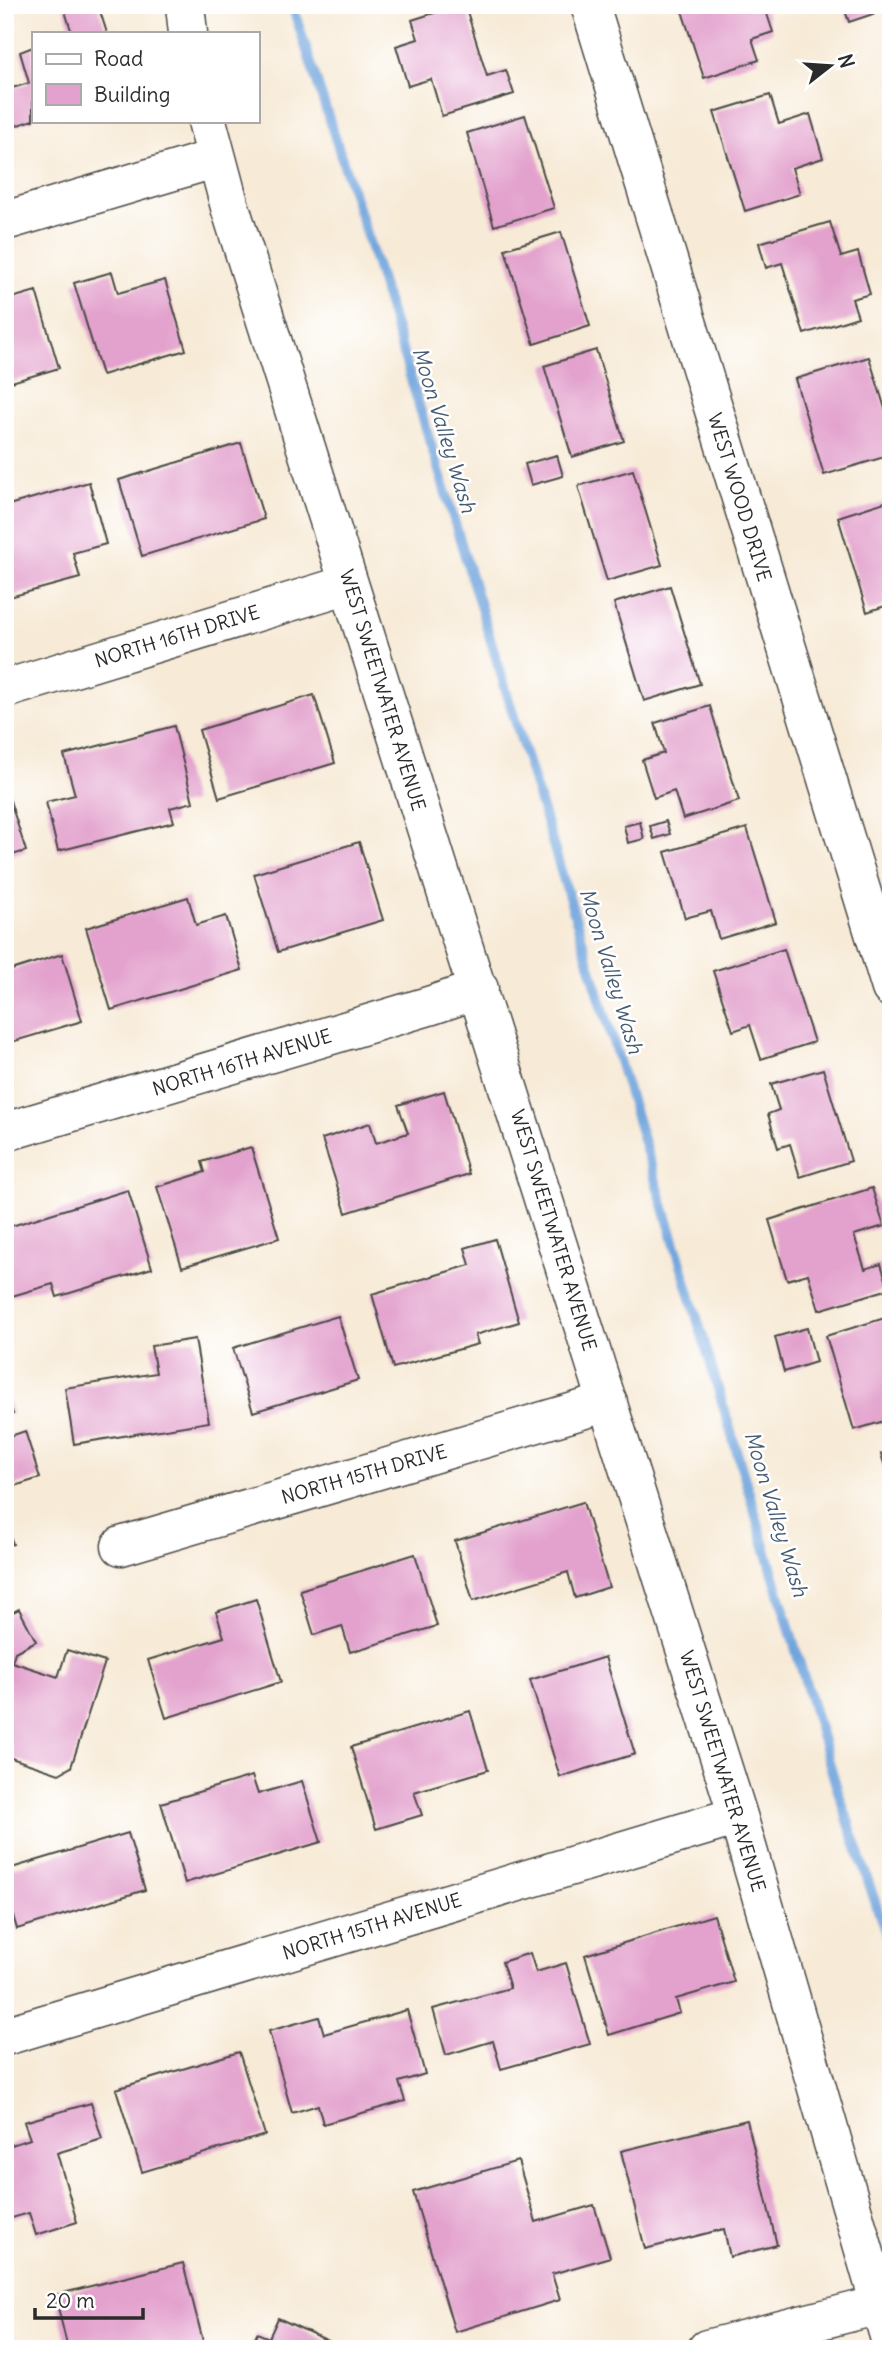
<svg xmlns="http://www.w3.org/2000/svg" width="896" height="2354" viewBox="0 0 896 2354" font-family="Delius,sans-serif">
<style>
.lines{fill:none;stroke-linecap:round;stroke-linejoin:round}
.stream{stroke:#71a5dd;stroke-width:10}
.building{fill:#e3a2cd}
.minor-casing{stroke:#4a4845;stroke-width:41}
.minor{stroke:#fff;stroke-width:38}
.labels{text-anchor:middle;stroke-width:5;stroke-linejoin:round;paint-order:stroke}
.street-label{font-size:19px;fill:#2b2b2b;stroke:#fff}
.water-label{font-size:21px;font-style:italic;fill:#475c72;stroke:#fff}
</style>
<rect width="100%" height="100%" fill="#fff"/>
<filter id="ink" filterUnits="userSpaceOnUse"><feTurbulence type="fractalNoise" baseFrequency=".0143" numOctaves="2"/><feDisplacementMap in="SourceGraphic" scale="14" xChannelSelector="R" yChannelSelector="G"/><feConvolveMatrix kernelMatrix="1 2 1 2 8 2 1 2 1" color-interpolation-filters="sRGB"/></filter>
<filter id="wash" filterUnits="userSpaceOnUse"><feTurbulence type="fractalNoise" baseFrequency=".00686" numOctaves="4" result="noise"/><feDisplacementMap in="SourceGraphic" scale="28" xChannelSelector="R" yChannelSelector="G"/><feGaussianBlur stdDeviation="1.57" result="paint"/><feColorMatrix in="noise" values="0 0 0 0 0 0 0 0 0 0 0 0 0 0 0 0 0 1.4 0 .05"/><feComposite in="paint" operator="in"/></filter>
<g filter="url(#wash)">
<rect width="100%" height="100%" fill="#f7ead6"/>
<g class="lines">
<path class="stream" d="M292,5L370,245L678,1254L836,1785L891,1949"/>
</g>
<g id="blocks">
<path class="building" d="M63,5H98L107,33H72Z
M459,5H465L487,76L506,70L514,94L442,116L431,79L408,86L396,46L418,39L412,20Z
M680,5H764L773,32L752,39L759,60L704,78Z
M843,5H891V8L849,22Z
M33,47V120L9,128L5,116V90L29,83L20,52Z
M770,95L779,124L810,114L823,158L792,168L800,194L745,211L714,112Z
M525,115L554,208L494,226L467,133Z
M830,222L841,257L858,252L870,294L852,299L858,317L804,334L782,263L766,268L759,243Z
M561,232L590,326L534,344L505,249Z
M112,272L118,293L165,280L186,350L102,375L74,283Z
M36,291L59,368L5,384V300Z
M596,350L624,441L572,457L544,366Z
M869,357L891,428V455L824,475L795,379Z
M241,443L264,519L142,556L119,480Z
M557,455L563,476L531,485L525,464Z
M633,470L662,565L607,581L578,486Z
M89,482L106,544L73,553L80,578L6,598L5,506Z
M891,500V604L867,612L838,517Z
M670,586L700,684L644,701L614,603Z
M314,695L335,763L219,798L199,730Z
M710,706L739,801L683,819L674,791L654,798L642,760L664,753L655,723Z
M174,726L193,802L170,808L174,822L58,851L46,802L75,795L64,755Z
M5,785L26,851L5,857Z
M666,821L670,834L654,839L650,826Z
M640,822L644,839L628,843L624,826Z
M747,828L776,922L719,939L711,911L685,918L665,852Z
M359,842L383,920L278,952L254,874Z
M188,897L196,925L226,916L242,970L111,1010L86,928Z
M784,949L814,1042L761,1059L750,1025L733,1031L713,971Z
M62,954L82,1021L5,1044V972Z
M823,1069L851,1161L800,1177L790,1144L778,1148L768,1114L779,1110L771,1084Z
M444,1091L469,1174L346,1213L322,1139L370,1123L376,1143L408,1133L398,1105Z
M251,1147L279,1238L182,1267L157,1187L205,1172L202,1162Z
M872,1188L884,1226L854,1235L865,1269L881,1264L889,1289L819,1310L808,1274L787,1280L769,1220Z
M128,1190L152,1268L57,1297L53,1284L12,1296L5,1274V1228Z
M495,1239L519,1322L475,1335L478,1344L393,1368L372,1294L470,1265L465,1248Z
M338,1316L358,1380L253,1412L233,1348Z
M891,1316V1419L854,1430L826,1336Z
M807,1328L816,1362L784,1372L775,1337Z
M195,1339L209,1422L74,1444L65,1388L156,1373L151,1346Z
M5,1391L13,1414L5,1416Z
M25,1431L40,1478L5,1489V1438Z
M891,1451V1483H890L881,1454Z
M583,1502L609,1587L575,1598L568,1572L473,1601L455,1541Z
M5,1521L13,1544L5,1546Z
M415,1554L437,1626L350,1652L342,1626L314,1635L300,1590Z
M256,1599L281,1682L166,1718L148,1660L224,1637L216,1612Z
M19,1609L36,1641L15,1652L12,1662L58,1677L67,1650L105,1662L71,1767L59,1774L5,1756V1616Z
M605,1657L635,1754L560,1777L530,1680Z
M470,1711L488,1770L414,1792L422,1815L376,1829L351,1747Z
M252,1776L258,1794L302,1781L321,1842L185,1883L161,1803Z
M128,1833L145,1890L17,1929L5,1889V1870Z
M714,1915L734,1982L676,1999L680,2013L609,2035L585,1955Z
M530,1953L536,1972L566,1963L590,2044L501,2069L493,2041L446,2055L433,2009L510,1988L502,1962Z
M407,2010L425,2074L399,2082L405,2101L323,2124L318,2105L292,2113L269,2031L319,2017L324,2034Z
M239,2052L265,2135L142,2172L116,2089Z
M91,2103L102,2139L57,2153L77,2222L36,2235L29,2213L5,2220V2147L30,2139L24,2122Z
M747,2120L777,2245L730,2257L724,2229L645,2249L621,2151Z
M518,2161L536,2222L594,2205L610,2257L552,2274L560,2300L455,2332L413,2192Z
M183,2263L205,2349H68L55,2295Z
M278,2318L346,2349H250L257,2333L269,2338Z"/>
</g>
</g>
<g filter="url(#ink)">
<use href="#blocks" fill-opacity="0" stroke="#4a4845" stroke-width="2"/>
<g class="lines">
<defs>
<path id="minor" d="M185,5L188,33
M590,5L891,988
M207,121L230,207L738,1816L891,2343
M5,221L217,158
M5,689L349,584
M5,1132L432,1005L479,989
M121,1546L608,1402
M5,2036L738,1816
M707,2349L879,2305"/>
</defs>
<use href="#minor" class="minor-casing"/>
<use href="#minor" class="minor"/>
</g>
</g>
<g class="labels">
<g class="street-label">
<text transform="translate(740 497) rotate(73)" y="7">WEST WOOD DRIVE</text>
<text transform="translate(177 636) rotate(-17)" y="7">NORTH 16TH DRIVE</text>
<text transform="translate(383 690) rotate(73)" y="7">WEST SWEETWATER AVENUE</text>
<text transform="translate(242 1062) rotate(-17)" y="7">NORTH 16TH AVENUE</text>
<text transform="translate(554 1230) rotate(73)" y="7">WEST SWEETWATER AVENUE</text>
<text transform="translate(364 1474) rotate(-16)" y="7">NORTH 15TH DRIVE</text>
<text transform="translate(723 1771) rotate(73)" y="7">WEST SWEETWATER AVENUE</text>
<text transform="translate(372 1926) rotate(-17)" y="7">NORTH 15TH AVENUE</text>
</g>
<g class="water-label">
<text transform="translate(444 430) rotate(73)" y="7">Moon Valley Wash</text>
<text transform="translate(611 971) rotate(73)" y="7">Moon Valley Wash</text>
<text transform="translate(776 1514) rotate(73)" y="7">Moon Valley Wash</text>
</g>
</g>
<rect width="896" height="2354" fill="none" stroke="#fff" stroke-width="28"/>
<rect x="32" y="32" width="228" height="91" fill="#ffffff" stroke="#aaaaaa" stroke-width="2"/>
<rect x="46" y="54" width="35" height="10" fill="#ffffff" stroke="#aaaaaa" stroke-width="2"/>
<text x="94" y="66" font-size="21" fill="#2b2b2b">Road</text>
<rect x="46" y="84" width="35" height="21" fill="#e3a2cd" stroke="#aaaaaa" stroke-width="2"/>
<text x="94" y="102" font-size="21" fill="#2b2b2b">Building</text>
<g transform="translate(830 66) rotate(73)" stroke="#ffffff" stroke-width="5" paint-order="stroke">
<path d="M0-5L12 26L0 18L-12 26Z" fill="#2b2b2b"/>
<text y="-10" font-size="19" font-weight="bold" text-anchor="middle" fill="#2b2b2b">N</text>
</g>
<path d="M35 2308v10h108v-10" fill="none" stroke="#2b2b2b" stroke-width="3.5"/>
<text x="46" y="2308" font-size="21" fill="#2b2b2b" stroke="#ffffff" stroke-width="5" paint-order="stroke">20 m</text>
</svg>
